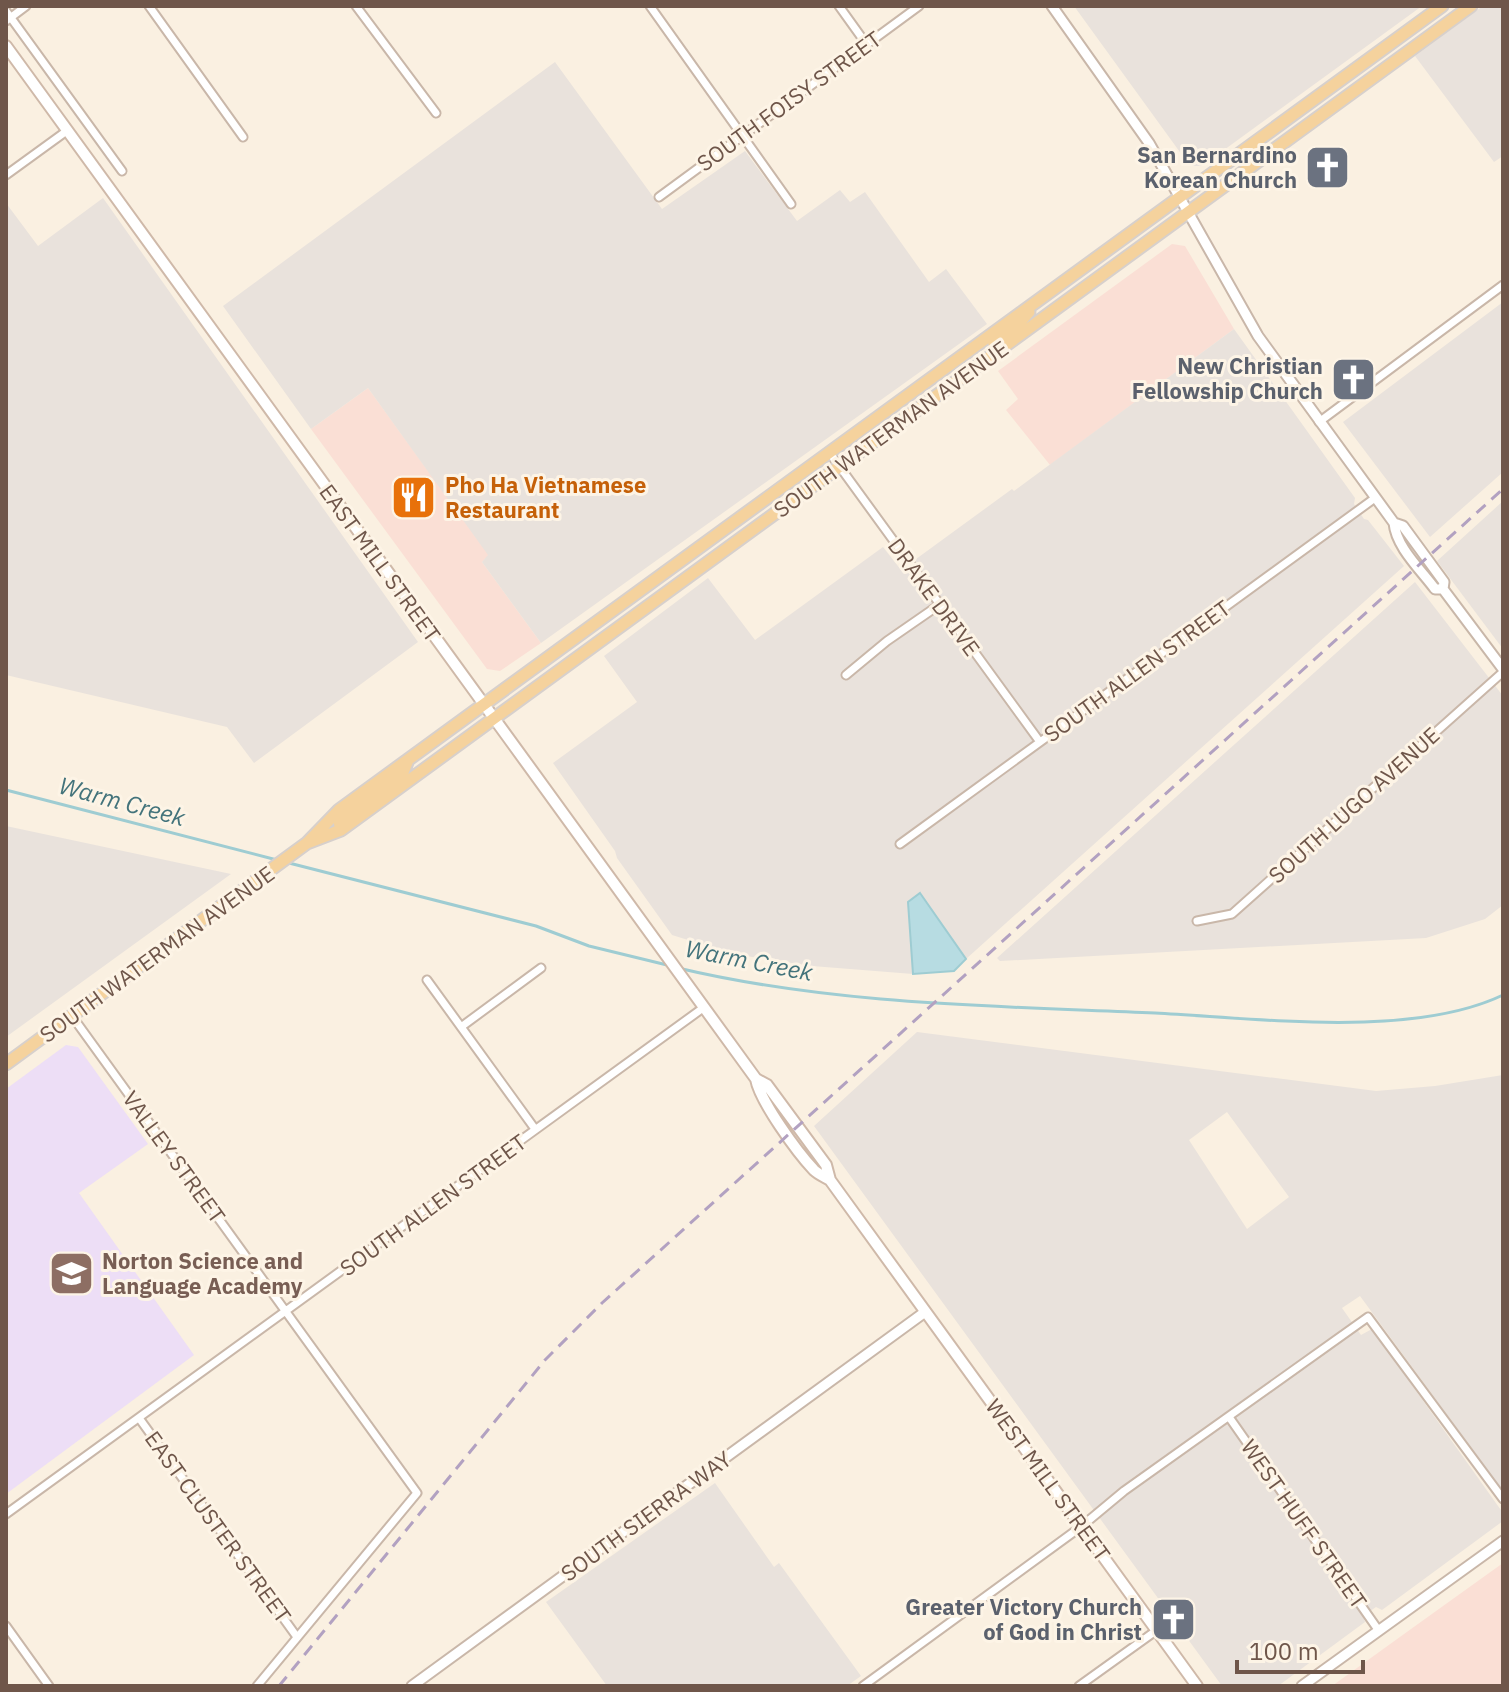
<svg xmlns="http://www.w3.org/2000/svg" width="1509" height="1692" viewBox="0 0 1509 1692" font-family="'IBM Plex Sans',sans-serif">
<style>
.commercial{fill:#fadfd5}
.industrial{fill:#e9e2dc;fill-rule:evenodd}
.education{fill:#eddef6}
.water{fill:#b7dce2;stroke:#9eccd2;stroke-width:2}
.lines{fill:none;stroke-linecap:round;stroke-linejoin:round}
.stream{stroke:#9eccd2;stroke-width:3}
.minor-casing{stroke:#c9b7a9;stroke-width:11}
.tertiary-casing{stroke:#c9b7a9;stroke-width:13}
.secondary-casing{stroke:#cfb9a9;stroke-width:14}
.primary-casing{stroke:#d7d0cc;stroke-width:15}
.minor{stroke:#fff;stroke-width:7}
.tertiary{stroke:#fff;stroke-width:9}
.secondary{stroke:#fff;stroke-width:10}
.primary{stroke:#f5d29d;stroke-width:11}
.rail{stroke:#b2a1c1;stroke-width:3;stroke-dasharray:12 8;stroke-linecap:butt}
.labels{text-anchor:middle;stroke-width:6;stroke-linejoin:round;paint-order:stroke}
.street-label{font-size:22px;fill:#6f564a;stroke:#fdf4e6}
.worship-label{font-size:22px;font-weight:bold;fill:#5b616d;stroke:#fdf4e6;text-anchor:end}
.food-label{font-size:22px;font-weight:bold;fill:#c56008;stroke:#fdf4e6;text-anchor:start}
.education-label{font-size:22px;font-weight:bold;fill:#785e54;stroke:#fdf4e6;text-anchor:start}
.water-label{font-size:24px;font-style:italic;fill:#43737b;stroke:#fdf4e6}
</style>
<rect width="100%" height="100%" fill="#faf0e1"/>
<path class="commercial" d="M1172,244L1185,246L1234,329L1050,465L1006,410L1018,399L998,371Z
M368,388L489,555L482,562L541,643L500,671L487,669L311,429Z
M1503,1563V1686H1332L1411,1629Z"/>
<path class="industrial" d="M1074,6H1422L1202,166H1190Z
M1483,6H1503V156L1494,162L1415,56Z
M555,62L662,209L745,151L797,221L840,190L850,202L865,192L929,282L946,269L987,324L541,643L482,562L488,555L368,388L311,429L223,306Z
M103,198L418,642L254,763L227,727L6,675V203L38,246Z
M1503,302V472L1430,537L1343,422Z
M1234,329L1355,498L1354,504L1364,519L1368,520L1404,566L966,959L921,894L908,902L913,974L812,966L733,954L672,935L617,858L615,851L553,763L637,702L604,656L708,578L755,640L883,547L901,570L1012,489L1014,491Z
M1503,501V649L1437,561Z
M1415,582L1503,696V905L1485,919L1426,938L1000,961L997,958Z
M6,826L231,874L6,1037Z
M917,1032L1376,1091L1435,1086L1503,1075V1491L1360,1296L1342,1308L1361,1335L1372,1329L1503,1513V1521L1382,1610L1376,1607L1363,1616L1365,1622L1278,1686H1222L814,1126ZM1227,1112L1289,1197L1247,1229L1189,1140Z
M715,1483L774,1567L779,1563L861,1676L847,1686H607L546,1602Z"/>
<path class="education" d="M66,1045L78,1047L148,1144L79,1193L194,1355L6,1494V1089Z"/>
<path class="water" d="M920,893L966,959L954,971L913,974L908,902Z"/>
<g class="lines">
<path class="stream" d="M6,790L277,860
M289,863L536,926L589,946L667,965
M678,968C834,1005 995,1006 1155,1013C1256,1018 1411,1039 1503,995"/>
<defs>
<path id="minor" d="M149,6L243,137
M356,6L436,113
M650,6L791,204
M839,6L867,45
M6,11L122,171
M6,21L26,6
M6,175L68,130
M659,197L919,6
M1319,422L1503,285
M829,452L1040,742
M846,675L887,641L939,605
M900,844L1375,498
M1197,921L1232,914L1503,672
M427,980L535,1129
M72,1016L417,1493L257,1686
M461,1027L541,968
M1229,1417L1379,1631
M139,1418L297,1637
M6,1514L703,1008
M6,1626L49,1686
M863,1686L1082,1526L1124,1491L1368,1317L1503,1499
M1079,1686L1157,1630"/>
<path id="tertiary" d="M1052,6L1149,143L1258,336L1394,523C1396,547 1421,570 1435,589H1443
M1394,523L1403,526L1444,582L1443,589L1503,669
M412,1686L925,1312
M1302,1686L1503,1541"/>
<path id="secondary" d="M6,46L756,1079C760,1101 797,1152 814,1170C818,1174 825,1177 830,1180
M756,1079L767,1085L826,1165L830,1180L1197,1686"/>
<path id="primary" d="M995,353L994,343L1016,327L1029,312
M341,830L339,821L402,775L408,760
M307,843L341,830L1471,6
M6,1064L307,843L339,810L1442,6"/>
</defs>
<use href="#minor" class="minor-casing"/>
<use href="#tertiary" class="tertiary-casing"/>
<use href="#secondary" class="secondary-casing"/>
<use href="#primary" class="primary-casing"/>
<use href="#minor" class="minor"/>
<use href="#tertiary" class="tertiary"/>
<use href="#secondary" class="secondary"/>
<use href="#primary" class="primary"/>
<path class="rail" d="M279,1686L545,1360L602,1303L1503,489"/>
</g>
<defs>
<symbol id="church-square" viewBox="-11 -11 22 22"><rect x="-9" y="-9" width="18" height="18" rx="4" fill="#6b7280" stroke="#fdf4e6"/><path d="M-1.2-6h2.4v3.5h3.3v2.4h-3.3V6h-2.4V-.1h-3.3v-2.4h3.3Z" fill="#fff"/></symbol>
<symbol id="restaurant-square" viewBox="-11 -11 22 22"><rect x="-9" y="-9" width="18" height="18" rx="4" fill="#e8710a" stroke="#fdf4e6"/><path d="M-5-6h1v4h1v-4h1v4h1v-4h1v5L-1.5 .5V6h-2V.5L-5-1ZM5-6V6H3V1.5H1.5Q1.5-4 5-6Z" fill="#fff"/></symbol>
<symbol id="school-square" viewBox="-11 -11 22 22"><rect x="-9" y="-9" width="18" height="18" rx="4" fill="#8d6e63" stroke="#fdf4e6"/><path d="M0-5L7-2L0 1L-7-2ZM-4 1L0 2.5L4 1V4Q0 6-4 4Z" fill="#fff"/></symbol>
</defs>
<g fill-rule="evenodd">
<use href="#church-square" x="1302" y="142" width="51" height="51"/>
<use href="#church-square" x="1328" y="354" width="51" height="51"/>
<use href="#restaurant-square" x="388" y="472" width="51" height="51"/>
<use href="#school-square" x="46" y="1248" width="51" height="51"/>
<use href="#church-square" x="1148" y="1594" width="51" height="51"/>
</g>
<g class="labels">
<g class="street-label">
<text transform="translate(789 101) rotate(-36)" y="8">SOUTH FOISY STREET</text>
<text transform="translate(891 429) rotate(-36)" y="8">SOUTH WATERMAN AVENUE</text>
<text transform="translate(380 563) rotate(54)" y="8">EAST MILL STREET</text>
<text transform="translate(934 597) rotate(54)" y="8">DRAKE DRIVE</text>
<text transform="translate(1137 671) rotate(-36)" y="8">SOUTH ALLEN STREET</text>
<text transform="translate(1354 805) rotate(-42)" y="8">SOUTH LUGO AVENUE</text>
<text transform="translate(157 954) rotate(-36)" y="8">SOUTH WATERMAN AVENUE</text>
<text transform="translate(174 1157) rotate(54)" y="8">VALLEY STREET</text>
<text transform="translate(433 1205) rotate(-36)" y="8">SOUTH ALLEN STREET</text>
<text transform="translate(1048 1480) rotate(54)" y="8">WEST MILL STREET</text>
<text transform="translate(646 1516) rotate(-36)" y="8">SOUTH SIERRA WAY</text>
<text transform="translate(1304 1524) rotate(55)" y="8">WEST HUFF STREET</text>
<text transform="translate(218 1527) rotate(54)" y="8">EAST CLUSTER STREET</text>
</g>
<g class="worship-label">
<text x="1297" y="163">San Bernardino<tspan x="1297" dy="25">Korean Church</tspan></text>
<text x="1323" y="374">New Christian<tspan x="1323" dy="25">Fellowship Church</tspan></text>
<text x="1142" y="1615">Greater Victory Church<tspan x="1142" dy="25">of God in Christ</tspan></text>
</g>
<g class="food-label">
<text x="445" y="493">Pho Ha Vietnamese<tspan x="445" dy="25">Restaurant</tspan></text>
</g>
<g class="education-label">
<text x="102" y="1269">Norton Science and<tspan x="102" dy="25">Language Academy</tspan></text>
</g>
<g class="water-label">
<text transform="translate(122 802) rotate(15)" y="8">Warm Creek</text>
<text transform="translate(749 961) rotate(11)" y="8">Warm Creek</text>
</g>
</g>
<rect width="1509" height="1692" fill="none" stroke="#6f564a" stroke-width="16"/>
<path d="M1237 1660v12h126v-12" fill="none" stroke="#6f564a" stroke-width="4"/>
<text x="1249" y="1660" font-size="24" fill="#6f564a" stroke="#fdf4e6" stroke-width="6" paint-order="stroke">100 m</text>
</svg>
